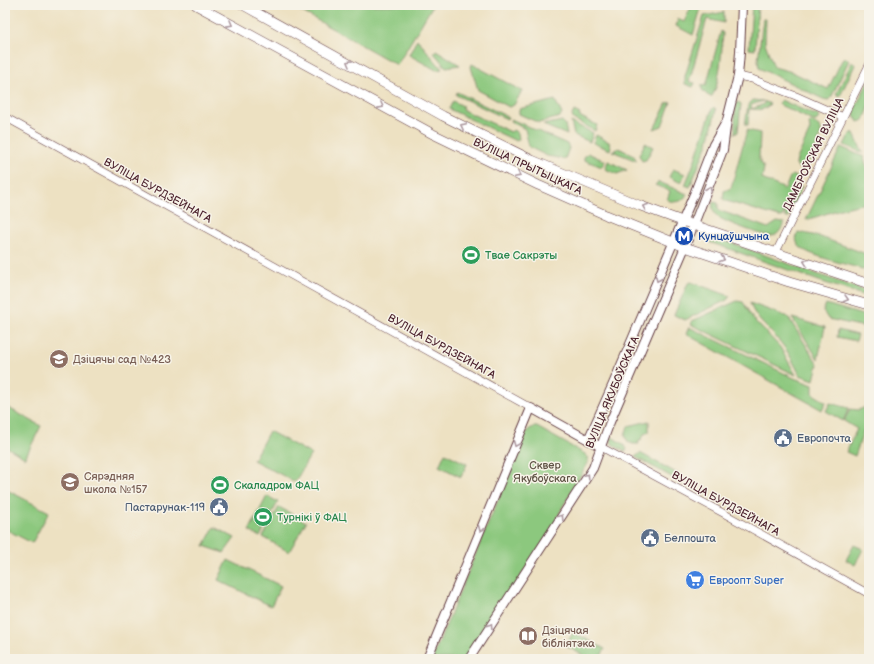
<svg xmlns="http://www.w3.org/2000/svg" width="874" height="664" viewBox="0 0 874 664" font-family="'Balsamiq Sans',sans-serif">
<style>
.green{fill:#8cc87e;stroke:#6b7454}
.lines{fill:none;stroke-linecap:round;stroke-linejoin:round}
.tertiary-casing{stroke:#623c42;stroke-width:8}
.secondary-casing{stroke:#623c42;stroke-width:10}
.primary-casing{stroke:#623c42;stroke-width:10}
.tertiary{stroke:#fff;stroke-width:7}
.secondary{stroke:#fff;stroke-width:8}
.primary{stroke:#fff;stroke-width:9}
.oneway{stroke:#ae9aa0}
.labels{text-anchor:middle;stroke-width:3;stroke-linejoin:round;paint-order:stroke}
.street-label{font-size:11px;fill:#4a1f2b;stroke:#f7f3e8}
.transit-label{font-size:11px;fill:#164399;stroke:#f7f3e8;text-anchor:start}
.leisure-label{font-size:11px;fill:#27864d;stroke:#f7f3e8;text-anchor:start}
.education-label{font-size:11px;fill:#785e54;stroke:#f7f3e8;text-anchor:start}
.service-label{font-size:11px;fill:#4e5e75;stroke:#f7f3e8;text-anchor:start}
.park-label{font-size:11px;fill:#5e5244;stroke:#f7f3e8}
.shop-label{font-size:11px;fill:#366cbe;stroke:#f7f3e8;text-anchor:start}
</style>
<rect width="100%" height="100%" fill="#f7f3e8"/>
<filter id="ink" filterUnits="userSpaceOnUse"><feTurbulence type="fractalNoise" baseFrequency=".025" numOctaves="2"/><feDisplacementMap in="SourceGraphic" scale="8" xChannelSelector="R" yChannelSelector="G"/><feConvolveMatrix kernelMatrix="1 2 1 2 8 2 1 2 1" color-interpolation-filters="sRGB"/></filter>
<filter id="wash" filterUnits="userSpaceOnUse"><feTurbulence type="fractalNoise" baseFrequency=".012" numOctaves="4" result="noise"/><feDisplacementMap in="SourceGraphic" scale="16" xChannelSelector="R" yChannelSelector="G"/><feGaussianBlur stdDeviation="0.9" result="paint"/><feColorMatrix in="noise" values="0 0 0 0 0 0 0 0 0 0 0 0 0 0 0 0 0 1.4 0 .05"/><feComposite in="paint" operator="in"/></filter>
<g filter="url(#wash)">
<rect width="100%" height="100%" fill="#ede1c2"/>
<path class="green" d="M290,5H433L397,65Z
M692,5H702L693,35L676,26L678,19L684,22Z
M752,5H758L755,50L749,49Z
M724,12V23L707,19L689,82L695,83L693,87L685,84V76L704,16Z
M763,19H766L765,43L774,67L792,72L828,89L842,60L845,58L849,60L831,98L828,100L823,99L759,68L758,60Z
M721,31L723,33C722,47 720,88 711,97L707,95L702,90V85L706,86Z
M417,39L442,69L436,70L409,55Z
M436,50L460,65L446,67L434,53Z
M852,62H853L855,65L840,96L836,94Z
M472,64L522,91L514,105L509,107L478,90L471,67Z
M869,80V108L864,120L858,122L854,115V110Z
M457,92L508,117L507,119L456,95Z
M555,100L562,114L560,117L539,123L519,114V109Z
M753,100L763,101L751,105L752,109L764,104V101L770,104C763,112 758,109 749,109L748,125H745L748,105Z
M781,100L812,114H816L820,117L816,121H813L780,105L779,103Z
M453,101L463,106V110L511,132L513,130L518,133L519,139L516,141L449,109Z
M671,102L662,126L654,129L667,103Z
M739,102L741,104L738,132L735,134V109L737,103Z
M714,107L716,110L708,143L690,187L685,185L692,168L712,109Z
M574,111L580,114L579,116L597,125L595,131L573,119L572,115Z
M511,119L567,144L569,148L565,159L547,156L529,147L525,129L510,121Z
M562,121L565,124L567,135L543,125Z
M571,122L593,133L590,142L574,135Z
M811,122C815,123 819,125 821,129C823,137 809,161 805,168L799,169L796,164L797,159L810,130L809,123Z
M747,130L760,133L759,159L764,168L762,179L785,189L790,177L792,175L797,177L799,180L782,217H779L726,201L723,199L724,191L731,188Z
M853,132L863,153L844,145L848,137Z
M596,135L609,142L611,147L610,150L593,143Z
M645,143L653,147L646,160L642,161L639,155Z
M841,147L864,157L869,176V202L841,209L806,220Z
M619,148L634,156L637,161L612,151Z
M588,153L605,161L602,167L584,160V157Z
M608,161L627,170L617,174L605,169Z
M673,169L685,174L681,183L669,177Z
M659,182L687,194C682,203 676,203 667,200L670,191L655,185L657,183Z
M802,186L788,218L785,217V213L798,188Z
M713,202L718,203V208L721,211L768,228L777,222L784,223C781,229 779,235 772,236C766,237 721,221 717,216C713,212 712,207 713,202Z
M798,232L818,236L869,255V271C854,266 812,257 801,248C796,244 795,238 798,232Z
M710,237L718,238L811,272L869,292V297L822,282L712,243L709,242Z
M691,282L730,296L727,300L685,320L674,315L688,283Z
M737,301L743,302L753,319L780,347L796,375L694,326L691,324L692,321Z
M750,303L788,317L818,364L814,380L800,375C794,364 789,352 781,343C770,329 755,320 750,303Z
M826,304L869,317V328L828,319L823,311Z
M792,318L825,327L818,359Z
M689,327L794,378L813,385V394L826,402L822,410L686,334Z
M838,330L858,335L856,341L837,337Z
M830,403L849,408L843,421L826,411Z
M866,405L869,406V422L866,424L855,456L846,452L857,429L844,421L850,409L859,410L865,407Z
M5,406L41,426L25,458L5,446Z
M649,421V432L644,434L642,439L638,441L639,444H633L628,442L625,435L628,426Z
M533,427H537L585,454L588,458V463L562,508L551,531L466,659H432L525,435L528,430Z
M269,431L311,454L295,482L253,460Z
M610,436L623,444L627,449L625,452L612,444Z
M445,453L467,464L461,477L439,466Z
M640,453L680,475L682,479L681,482L635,457Z
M5,489L49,512L32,543L5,529Z
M267,496L278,502L260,537L249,531Z
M279,507L306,522L289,552L263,537Z
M214,527L235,538L224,553L204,546Z
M854,545L863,549L855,565L846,560Z
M228,560L281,586L271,606L218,580Z
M573,632L605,649L599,659H590L566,646Z"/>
</g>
<g filter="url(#ink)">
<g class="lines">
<defs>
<path id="tertiary" d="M738,76L752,79L796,96L843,117
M5,117L531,408
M776,252L869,65
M601,447L723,513L869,594"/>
<path id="secondary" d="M588,440L613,384L694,194L713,145L725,124
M427,659L531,408L601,447
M469,659L593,468L610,422L685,247L723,150L727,120L738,76L740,52L742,5"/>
<path id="primary" d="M196,5L433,134L538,185L606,215L685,247L789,282L869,305
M243,5L443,116L532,160L641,206L682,221L869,284"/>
</defs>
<use href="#tertiary" class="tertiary-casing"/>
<use href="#secondary" class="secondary-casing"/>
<use href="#primary" class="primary-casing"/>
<use href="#tertiary" class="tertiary"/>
<use href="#secondary" class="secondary"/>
<use href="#primary" class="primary"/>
</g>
<defs><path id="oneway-chevron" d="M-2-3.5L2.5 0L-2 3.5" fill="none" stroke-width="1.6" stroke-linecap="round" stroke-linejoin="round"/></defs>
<g class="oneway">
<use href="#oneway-chevron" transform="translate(230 24) rotate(29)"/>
<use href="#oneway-chevron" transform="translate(349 63) rotate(-151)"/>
<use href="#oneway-chevron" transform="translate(381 106) rotate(28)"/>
<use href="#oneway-chevron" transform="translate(463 126) rotate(-154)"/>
<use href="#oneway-chevron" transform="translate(518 175) rotate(26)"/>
<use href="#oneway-chevron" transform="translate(709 189) rotate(-68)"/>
<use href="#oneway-chevron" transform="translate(645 207) rotate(-159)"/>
<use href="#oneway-chevron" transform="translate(722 259) rotate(18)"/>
<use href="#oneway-chevron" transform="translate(806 262) rotate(-161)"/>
<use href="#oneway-chevron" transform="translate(658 279) rotate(113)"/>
<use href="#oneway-chevron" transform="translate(846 299) rotate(16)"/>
<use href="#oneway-chevron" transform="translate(516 444) rotate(112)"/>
<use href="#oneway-chevron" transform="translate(587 476) rotate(-57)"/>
<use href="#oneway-chevron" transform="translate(561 517) rotate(-57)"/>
<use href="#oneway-chevron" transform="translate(481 529) rotate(113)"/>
<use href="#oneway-chevron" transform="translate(490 626) rotate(-57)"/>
</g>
</g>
<defs>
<symbol id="metro-disc" viewBox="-11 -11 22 22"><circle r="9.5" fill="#1a4fb4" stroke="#f7f3e8"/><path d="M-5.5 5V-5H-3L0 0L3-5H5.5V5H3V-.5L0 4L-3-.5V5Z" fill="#fff"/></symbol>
<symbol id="stadium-disc" viewBox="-11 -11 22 22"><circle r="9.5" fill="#2e9e5b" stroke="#f7f3e8"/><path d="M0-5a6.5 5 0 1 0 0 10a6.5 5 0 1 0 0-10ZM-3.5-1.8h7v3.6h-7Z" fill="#fff"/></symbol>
<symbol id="school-disc" viewBox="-11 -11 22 22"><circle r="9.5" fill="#8d6e63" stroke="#f7f3e8"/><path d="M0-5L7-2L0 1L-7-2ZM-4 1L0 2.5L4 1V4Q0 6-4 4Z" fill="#fff"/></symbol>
<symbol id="civic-disc" viewBox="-11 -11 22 22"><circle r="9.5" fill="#5c6f8a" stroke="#f7f3e8"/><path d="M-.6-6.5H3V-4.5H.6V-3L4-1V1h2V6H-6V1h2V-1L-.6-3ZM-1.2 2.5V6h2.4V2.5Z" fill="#fff"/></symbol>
<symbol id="supermarket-disc" viewBox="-11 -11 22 22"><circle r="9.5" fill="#3f7fe0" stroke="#f7f3e8"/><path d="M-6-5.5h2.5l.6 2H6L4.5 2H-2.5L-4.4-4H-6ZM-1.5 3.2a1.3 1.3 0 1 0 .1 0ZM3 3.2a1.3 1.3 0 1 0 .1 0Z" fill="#fff"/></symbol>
<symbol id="library-disc" viewBox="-11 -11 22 22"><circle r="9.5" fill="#8d6e63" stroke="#f7f3e8"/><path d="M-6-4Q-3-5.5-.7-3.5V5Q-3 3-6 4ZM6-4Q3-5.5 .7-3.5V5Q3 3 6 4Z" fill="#fff"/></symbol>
</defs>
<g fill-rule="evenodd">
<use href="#metro-disc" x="673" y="225" width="22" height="22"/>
<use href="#stadium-disc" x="460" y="244" width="22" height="22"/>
<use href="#school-disc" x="48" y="348" width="22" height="22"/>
<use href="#civic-disc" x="772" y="427" width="22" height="22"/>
<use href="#school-disc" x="59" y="471" width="22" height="22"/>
<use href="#stadium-disc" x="209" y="474" width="22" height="22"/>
<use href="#civic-disc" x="208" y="496" width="22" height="22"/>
<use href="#stadium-disc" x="252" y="506" width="22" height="22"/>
<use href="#civic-disc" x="639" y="527" width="22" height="22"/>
<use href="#supermarket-disc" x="684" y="569" width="22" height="22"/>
<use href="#library-disc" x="517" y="625" width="22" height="22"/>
</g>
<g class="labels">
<g class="street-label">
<text transform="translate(813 154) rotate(-64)" y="4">ДАМБРОЎСКАЯ ВУЛІЦА</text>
<text transform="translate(528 166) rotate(25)" y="4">ВУЛІЦА ПРЫТЫЦКАГА</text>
<text transform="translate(158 190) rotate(29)" y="4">ВУЛІЦА БУРДЗЕЙНАГА</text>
<text transform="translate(442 346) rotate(29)" y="4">ВУЛІЦА БУРДЗЕЙНАГА</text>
<text transform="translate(612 392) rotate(-67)" y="4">ВУЛІЦА ЯКУБОЎСКАГА</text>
<text transform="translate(726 503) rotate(29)" y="4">ВУЛІЦА БУРДЗЕЙНАГА</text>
</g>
<g class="transit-label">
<text x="698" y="240">Кунцаўшчына</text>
</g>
<g class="leisure-label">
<text x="485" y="259">Твае Сакрэты</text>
<text x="234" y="489">Скаладром ФАЦ</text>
<text x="277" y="521">Турнікі ў ФАЦ</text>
</g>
<g class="education-label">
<text x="73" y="363">Дзіцячы сад №423</text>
<text x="84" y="480">Сярэдняя<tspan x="84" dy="13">школа №157</tspan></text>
<text x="542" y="634">Дзіцячая<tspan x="542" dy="13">бібліятэка</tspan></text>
</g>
<g class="service-label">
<text x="797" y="442">Европочта</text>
<text x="205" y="511" text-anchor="end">Пастарунак-119</text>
<text x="664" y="542">Белпошта</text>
</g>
<g class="park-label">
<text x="545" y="469">Сквер<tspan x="545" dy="13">Якубоўскага</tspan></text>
</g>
<g class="shop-label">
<text x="709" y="584">Евроопт Super</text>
</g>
</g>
<rect width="874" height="664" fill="none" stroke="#f7f3e8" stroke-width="20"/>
</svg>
